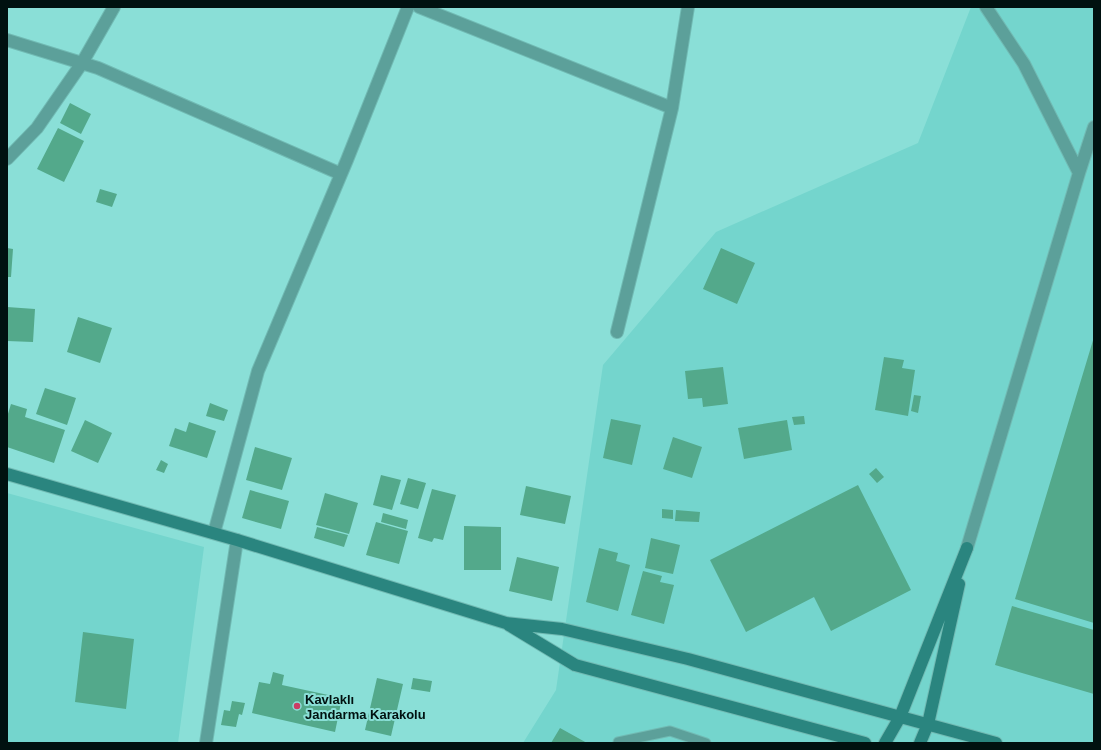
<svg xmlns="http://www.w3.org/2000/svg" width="1101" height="750" viewBox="0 0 1101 750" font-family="Arial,sans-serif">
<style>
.built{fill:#74d5cd}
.building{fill:#53a98b}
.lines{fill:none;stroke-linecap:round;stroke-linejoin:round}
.lane-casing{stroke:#71bab3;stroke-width:11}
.street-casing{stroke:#71bab3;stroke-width:14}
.secondary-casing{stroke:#71bab3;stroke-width:14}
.lane{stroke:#5ca09a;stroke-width:9}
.street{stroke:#5ca09a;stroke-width:12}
.secondary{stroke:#2a857f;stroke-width:12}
.poi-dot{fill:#cb3d64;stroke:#8adfd7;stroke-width:1.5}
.labels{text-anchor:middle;stroke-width:4;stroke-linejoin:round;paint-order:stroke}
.poi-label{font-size:13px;font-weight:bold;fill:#001110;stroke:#8adfd7;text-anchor:start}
</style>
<rect width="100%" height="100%" fill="#8adfd7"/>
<path class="built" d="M971,7H1094V743H523L556,690L603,365L716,232L918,143Z
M7,493L204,547L178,743H7Z"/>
<path class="building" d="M70,103L91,114L81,134L60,123Z
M58,128L84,141L64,182L37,169Z
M100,189L117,194L112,207L96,202Z
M7,248L13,249L11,277H7Z
M721,248L755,263L737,304L703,289Z
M7,307L35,309L33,342L7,341Z
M78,317L112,328L100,363L67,352Z
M1094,337V623L1015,599Z
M884,357L904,360L902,368L915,370L908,416L875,410Z
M723,367L728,404L703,407L702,398L688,399L685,371Z
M45,388L76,398L67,425L36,414Z
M914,395L921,396L918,413L911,411Z
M210,403L228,410L224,421L206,416Z
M11,404L27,409L25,417L65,430L54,463L7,447V417Z
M804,416L805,424L794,425L792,417Z
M611,419L641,425L632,465L603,458Z
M85,420L112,433L98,463L71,451Z
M787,420L792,450L744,459L738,428Z
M189,422L216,431L207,458L169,446L175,428L186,432Z
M673,437L702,447L692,478L663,469Z
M255,447L292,458L282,490L246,480Z
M161,460L168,464L164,473L156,470Z
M876,468L884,477L877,483L869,474Z
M381,475L401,480L392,510L373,505Z
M408,478L426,483L418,509L400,504Z
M858,485L911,590L831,631L814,597L746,632L710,560Z
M526,486L571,496L565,524L520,515Z
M432,489L456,495L443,540L434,538L432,542L418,538Z
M250,490L289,501L281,529L242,518Z
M325,493L358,503L349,534L316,525Z
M662,509L673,510V519L662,518Z
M676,510L700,512L699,522L675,521Z
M383,513L408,520L406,529L381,522Z
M376,522L408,531L399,564L366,555Z
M464,526L501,527V570H464Z
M317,527L348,535L344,547L314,538Z
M651,538L680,545L673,574L645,568Z
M599,548L618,553L616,561L630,565L618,611L586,602Z
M517,557L559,567L552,601L509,591Z
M643,571L662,576L660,582L674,585L664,624L631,615Z
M1012,606L1094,630V694L995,665Z
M83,632L134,639L126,709L75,702Z
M273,672L284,675L282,685L342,698L335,732L252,713L259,682L270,684Z
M377,678L403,684L391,736L365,730Z
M413,678L432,681L430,692L411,689Z
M232,701L245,703L242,715L239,714L236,727L221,725L224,710L230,711Z
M560,728L587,743H551Z"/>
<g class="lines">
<defs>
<path id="lane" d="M618,742L670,731L706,743"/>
<path id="street" d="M419,7L672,108
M986,7L1024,64L1079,173
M7,40L98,68L341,174
M7,159L37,128L82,63L114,7
M617,332L672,108L688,7
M214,533L258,371L347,160L408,7
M967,548L1079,173L1094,127
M206,743L237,540"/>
<path id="secondary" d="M7,474L237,540L506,623L562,629L688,659L996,743
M509,625L575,665L865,743
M885,743L900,717L967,548
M920,743L928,724L959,584"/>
</defs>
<use href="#lane" class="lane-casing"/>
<use href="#street" class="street-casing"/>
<use href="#secondary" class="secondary-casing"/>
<use href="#lane" class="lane"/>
<use href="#street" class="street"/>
<use href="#secondary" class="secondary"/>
</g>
<circle class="poi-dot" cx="297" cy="706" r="4"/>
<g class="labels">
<g class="poi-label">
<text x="305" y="704">Kavlaklı<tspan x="305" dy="15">Jandarma Karakolu</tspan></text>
</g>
</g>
<rect width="1101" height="750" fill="none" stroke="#001110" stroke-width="16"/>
</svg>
